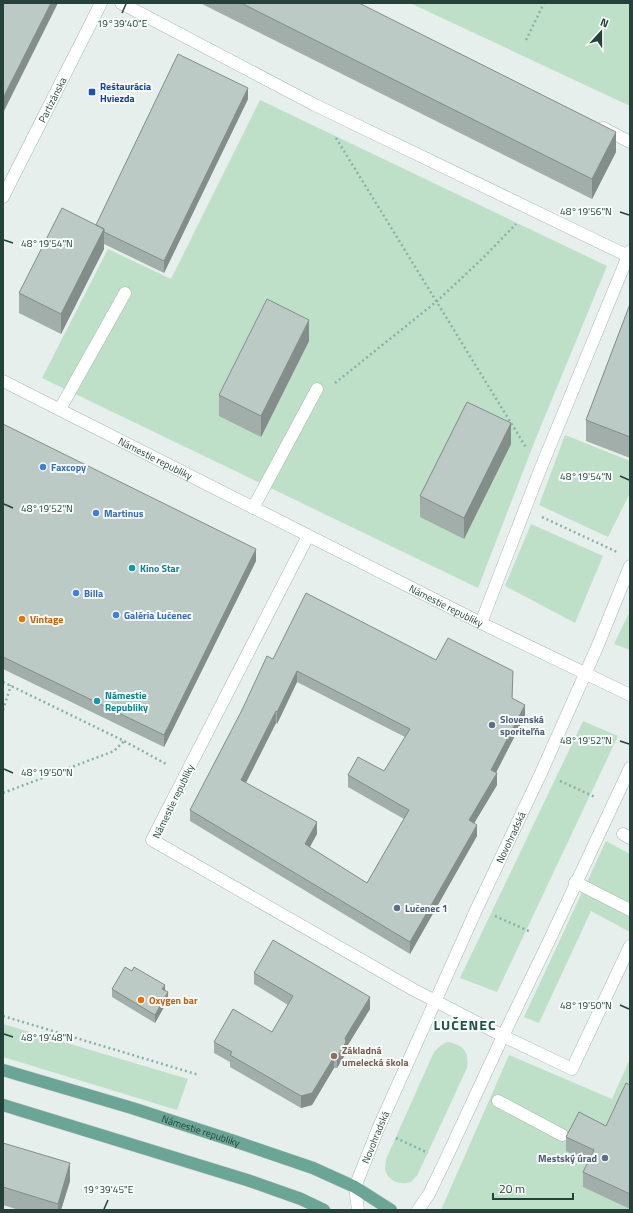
<svg xmlns="http://www.w3.org/2000/svg" width="633" height="1213" viewBox="0 0 633 1213" font-family="'Titillium Web',sans-serif">
<style>
.green{fill:#bfe0c8}
.lines{fill:none;stroke-linecap:round;stroke-linejoin:round}
.service-casing{stroke:#a8b8b2;stroke-width:13}
.pedestrian-casing{stroke:#a8b8b2;stroke-width:13}
.minor-casing{stroke:#a8b8b2;stroke-width:13}
.tertiary-casing{stroke:#a8b8b2;stroke-width:13}
.primary-casing{stroke:#c2cac8;stroke-width:13}
.path{stroke:#86b3a5;stroke-width:2.5;stroke-dasharray:2 3;stroke-linecap:butt}
.service{stroke:#fff;stroke-width:12}
.pedestrian{stroke:#fff;stroke-width:12}
.minor{stroke:#fff;stroke-width:12}
.tertiary{stroke:#fff;stroke-width:12}
.primary{stroke:#6aa596;stroke-width:12}
.wall{fill:#a1aea9;fill-rule:evenodd}
.shaded-wall{fill:#838d89}
.building{fill:#bbcac4;stroke:#838d89;fill-rule:evenodd}
.ticks{fill:none;stroke:#24423a;stroke-width:1.5}
.transit-dot{fill:#1a4fb4;stroke:#f7fbf9;stroke-width:1.5}
.shop-dot{fill:#3f7fe0;stroke:#f7fbf9;stroke-width:1.5}
.culture-dot{fill:#0f9aa8;stroke:#f7fbf9;stroke-width:1.5}
.food-dot{fill:#e8710a;stroke:#f7fbf9;stroke-width:1.5}
.service-dot{fill:#5c6f8a;stroke:#f7fbf9;stroke-width:1.5}
.education-dot{fill:#8d6e63;stroke:#f7fbf9;stroke-width:1.5}
.labels{text-anchor:middle;stroke-width:4;stroke-linejoin:round;paint-order:stroke}
.transit-label{font-size:10px;font-weight:bold;fill:#164399;stroke:#f7fbf9;text-anchor:start}
.street-label{font-size:10px;fill:#24423a;stroke:#f7fbf9}
.shop-label{font-size:10px;font-weight:bold;fill:#366cbe;stroke:#f7fbf9;text-anchor:start}
.culture-label{font-size:10px;font-weight:bold;fill:#0d838f;stroke:#f7fbf9;text-anchor:start}
.food-label{font-size:10px;font-weight:bold;fill:#c56008;stroke:#f7fbf9;text-anchor:start}
.service-label{font-size:10px;font-weight:bold;fill:#4e5e75;stroke:#f7fbf9;text-anchor:start}
.education-label{font-size:10px;font-weight:bold;fill:#785e54;stroke:#f7fbf9;text-anchor:start}
.district-label{font-size:14px;font-weight:bold;letter-spacing:1px;fill:#1f5548;stroke:#f7fbf9}
.ticks-label{font-size:10px;text-anchor:middle;fill:#24423a;stroke:#f7fbf9;stroke-width:4;stroke-linejoin:round;paint-order:stroke}
</style>
<rect width="100%" height="100%" fill="#e6efeb"/>
<path class="green" d="M410,3H630V106Z
M260,100L607,266L536,438L478,588L42,378L108,249L171,279Z
M565,435L630,461V493L608,537L539,505Z
M531,524L603,556L575,623L505,586Z
M630,611V650L614,644Z
M583,721L618,736L497,992L460,978Z
M606,841L630,854V932L591,911L539,1023L524,1017Z
M3,1024L188,1079L177,1110L3,1057Z
M447,1042C464,1045 469,1051 467,1068L417,1176C415,1177 414,1179 412,1181C402,1187 386,1181 385,1168C385,1166 386,1162 386,1159L434,1052L440,1046Z
M509,1055L612,1099L630,1059V1210H441Z"/>
<g class="lines">
<defs>
<path id="service" d="M121,3L315,105L628,256L630,251
M603,128L630,142
M60,409L125,293
M253,508L317,389
M481,623L540,470L628,256
M575,882L630,910
M503,1036L572,1069L630,946"/>
<path id="pedestrian" d="M623,834L630,838
M498,1101L562,1135"/>
<g id="minor">
<path id="s1" d="M3,381L481,623L630,695"/>
<path d="M308,536L152,840L414,990L503,1036"/>
<path id="s2" d="M358,1210L355,1187L378,1129L477,908L541,773L598,645L630,566"/>
<path d="M418,1210L429,1194L445,1161L503,1036L549,941L630,768"/>
</g>
<g id="tertiary">
<path id="s3" d="M3,197L101,3"/>
</g>
<g id="primary">
<path id="s4" d="M3,1070L132,1108L234,1141L313,1168L355,1187L391,1210"/>
<path d="M3,1105L247,1180L301,1199L324,1210"/>
</g>
</defs>
<use href="#service" class="service-casing"/>
<use href="#pedestrian" class="pedestrian-casing"/>
<use href="#minor" class="minor-casing"/>
<use href="#tertiary" class="tertiary-casing"/>
<use href="#primary" class="primary-casing"/>
<path class="path" d="M526,40L544,3
M336,138L527,449
M335,383L436,302L483,258L516,224
M542,517L617,552
M3,682L124,741L168,765
M3,710L11,685
M560,781L595,797
M3,793L114,751L124,741
M495,916L531,932
M3,1016L199,1075
M396,1138L428,1153"/>
<use href="#service" class="service"/>
<use href="#pedestrian" class="pedestrian"/>
<use href="#minor" class="minor"/>
<use href="#tertiary" class="tertiary"/>
<use href="#primary" class="primary"/>
</g>
<path class="wall" d="M202,3H359L616,152L592,199L202,4Z
M248,99L164,273L104,244V249L61,334L19,313V293L96,225Z
M630,304V458L586,441V420Z
M309,341L261,437L219,416V395Z
M3,424L256,561L164,747L3,669Z
M511,444L464,539L420,517V496Z
M273,659L436,660L513,682L512,699L525,716L496,773L497,785L474,823L477,836L410,954L190,821V810ZM297,682L405,737L384,771L348,775V787L404,819L367,883L309,847L317,834L246,783L276,723L277,724Z
M254,973L370,1009L346,1048V1053L337,1068H334L312,1105L301,1108L230,1067V1062L214,1053V1042L272,1032L288,1005L254,984Z
M112,989L165,990L168,1000L155,1023L112,997Z
M630,1085V1209L583,1187V1172L588,1162L566,1151V1137L606,1126Z
M3,1143L70,1181L61,1210H19L3,1205Z"/>
<path class="shaded-wall" d="M51,3H58L3,113V98Z
M248,88V99L164,273V261Z
M616,132V152L592,199V179Z
M104,229V249L61,334V314Z
M309,320V341L261,437V416Z
M511,423V444L464,539V518Z
M256,549V561L164,747V735Z
M297,671V682L277,724V712Z
M525,705V716L491,782V770Z
M276,711V723L241,792V780Z
M497,773V785L469,832V820Z
M317,822V834L305,856V844Z
M477,825V836L410,954V942Z
M165,985V993L162,989Z
M168,992V1000L155,1023V1015Z
M370,997V1009L346,1048V1053L337,1068V1057L345,1038Z
M334,1057V1068L312,1105L301,1108V1096Z
M70,1163V1181L61,1210H58V1204Z"/>
<path class="building" d="M3,3H51L3,98Z
M241,3H359L616,132L592,179Z
M178,54L248,88L164,261L104,232V229L96,225Z
M62,208L104,229L61,314L19,293Z
M267,299L309,320L261,416L219,395Z
M630,304V437L586,420Z
M467,402L511,423L464,518L420,496Z
M3,424L256,549L164,735L3,657Z
M306,593L436,660L448,638L513,671L512,698L525,705L491,770L497,773L469,820L477,825L410,942L190,810L242,710L267,656L273,659ZM297,671L410,729L384,771L358,757L348,775L409,810L367,883L305,844L317,822L241,780L276,711L277,712Z
M273,940L370,997L345,1038L346,1042L337,1057H334L312,1093L301,1096L230,1055L232,1052L214,1042L233,1009L272,1032L293,996L254,973Z
M125,967L132,971L134,967L165,985L162,989L168,992L155,1015L112,989Z
M626,1083L630,1085V1194L583,1172L594,1150L566,1137L579,1112L606,1126Z
M3,1143L70,1163L58,1204L3,1187Z"/>
<path class="ticks" d="M122,13L126,4M620,212L629,215M4,240L13,243M620,476L629,480M4,504L13,508M620,741L629,744M4,769L13,773M620,1005L629,1009M4,1034L13,1037M104,1209L108,1200"/>
<rect class="transit-dot" x="88" y="88" width="8" height="8" rx="2"/>
<g class="shop-dot">
<circle cx="43" cy="467" r="4"/>
<circle cx="96" cy="513" r="4"/>
<circle cx="76" cy="593" r="4"/>
<circle cx="116" cy="615" r="4"/>
</g>
<g class="culture-dot">
<circle cx="132" cy="568" r="4"/>
<circle cx="97" cy="701" r="4"/>
</g>
<g class="food-dot">
<circle cx="22" cy="619" r="4"/>
<circle cx="141" cy="1000" r="4"/>
</g>
<g class="service-dot">
<circle cx="492" cy="725" r="4"/>
<circle cx="397" cy="908" r="4"/>
<circle cx="605" cy="1158" r="4"/>
</g>
<circle class="education-dot" cx="334" cy="1056" r="4"/>
<g class="labels">
<g class="transit-label">
<text x="100" y="90">Reštaurácia<tspan x="100" dy="12">Hviezda</tspan></text>
</g>
<g class="street-label">
<text dy="4" stroke="none"><textPath href="#s3" startOffset="109">Partizánska</textPath></text>
<text dy="4" stroke="none"><textPath href="#s1" startOffset="171">Námestie republiky</textPath></text>
<text dy="4" stroke="none"><textPath href="#s1" startOffset="497">Námestie republiky</textPath></text>
<text transform="translate(173 801) rotate(-64)" y="4">Námestie republiky</text>
<text dy="4" stroke="none"><textPath href="#s2" startOffset="406">Novohradská</textPath></text>
<text dy="4" stroke="none"><textPath href="#s4" startOffset="207">Námestie republiky</textPath></text>
<text dy="4" stroke="none"><textPath href="#s2" startOffset="77">Novohradská</textPath></text>
</g>
<g class="shop-label">
<text x="51" y="471">Faxcopy</text>
<text x="104" y="517">Martinus</text>
<text x="84" y="597">Billa</text>
<text x="124" y="619">Galéria Lučenec</text>
</g>
<g class="culture-label">
<text x="140" y="572">Kino Star</text>
<text x="105" y="699">Námestie<tspan x="105" dy="12">Republiky</tspan></text>
</g>
<g class="food-label">
<text x="30" y="623">Vintage</text>
<text x="149" y="1004">Oxygen bar</text>
</g>
<g class="service-label">
<text x="500" y="723">Slovenská<tspan x="500" dy="12">sporiteľňa</tspan></text>
<text x="405" y="912">Lučenec 1</text>
<text x="597" y="1162" text-anchor="end">Mestský úrad</text>
</g>
<g class="education-label">
<text x="342" y="1054">Základná<tspan x="342" dy="12">umelecká škola</tspan></text>
</g>
<g class="district-label">
<text x="465" y="1030">LUČENEC</text>
</g>
</g>
<g class="ticks-label">
<text x="122" y="27">19°39'40"E</text>
<text x="586" y="215">48°19'56"N</text>
<text x="47" y="247">48°19'54"N</text>
<text x="586" y="480">48°19'54"N</text>
<text x="47" y="512">48°19'52"N</text>
<text x="586" y="744">48°19'52"N</text>
<text x="47" y="776">48°19'50"N</text>
<text x="586" y="1009">48°19'50"N</text>
<text x="47" y="1041">48°19'48"N</text>
<text x="108" y="1193">19°39'45"E</text>
</g>
<rect width="633" height="1213" fill="none" stroke="#24423a" stroke-width="8"/>
<g transform="translate(601 32) rotate(21)" stroke="#f7fbf9" stroke-width="3" paint-order="stroke">
<path d="M0-3L7 15L0 10L-7 15Z" fill="#24423a"/>
<text y="-6" font-size="11" font-weight="bold" text-anchor="middle" fill="#24423a">N</text>
</g>
<path d="M493 1193v6h80v-6" fill="none" stroke="#24423a" stroke-width="2"/>
<text x="499" y="1193" font-size="12" fill="#24423a" stroke="#f7fbf9" stroke-width="3" paint-order="stroke">20 m</text>
</svg>
